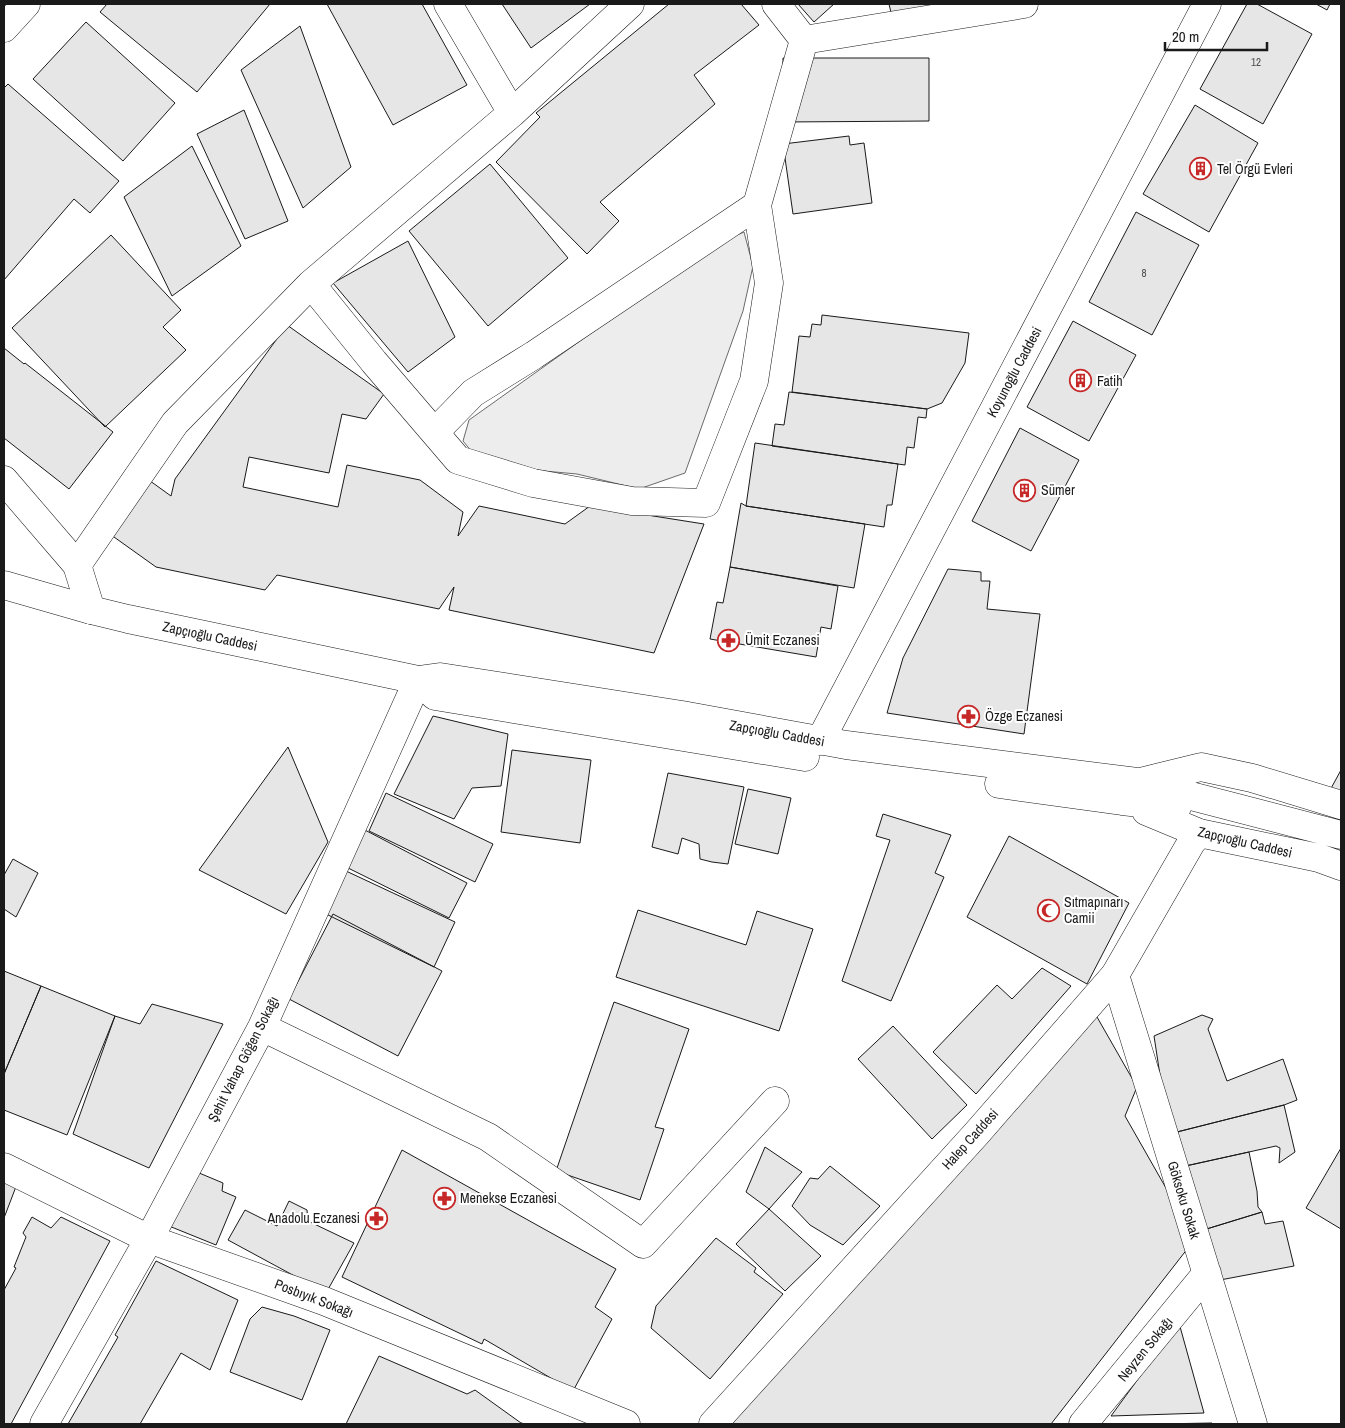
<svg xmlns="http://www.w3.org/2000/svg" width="1345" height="1428" viewBox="0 0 1345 1428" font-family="'Archivo Narrow',sans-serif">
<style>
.built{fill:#ededed;stroke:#6a6a6a}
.building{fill:#e6e6e6;stroke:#1a1a1a}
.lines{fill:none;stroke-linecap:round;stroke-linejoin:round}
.minor-casing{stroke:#1a1a1a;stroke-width:29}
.tertiary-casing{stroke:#1a1a1a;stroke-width:29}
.secondary-casing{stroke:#1a1a1a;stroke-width:29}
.minor{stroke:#fff;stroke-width:28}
.tertiary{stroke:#fff;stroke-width:28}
.secondary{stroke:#fff;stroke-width:28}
.labels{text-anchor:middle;stroke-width:4;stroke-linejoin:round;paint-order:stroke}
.number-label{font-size:11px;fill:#4d4d4d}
.poi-label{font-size:14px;fill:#1a1a1a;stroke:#fff;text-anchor:start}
.street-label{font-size:14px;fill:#1a1a1a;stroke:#fff}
</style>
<rect width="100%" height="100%" fill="#fff"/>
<path class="built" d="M744,232L753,266L743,311L685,473L639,489L577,474L500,467L477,458L463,441L469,420L715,245Z"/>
<path class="building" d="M107,4H270L197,92L100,12Z
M327,4H422L467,85L393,125Z
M502,4H590L531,48Z
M669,4H741L759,25L694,75L715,104L600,202L619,221L587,254L496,162L540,117L536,113Z
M798,4H834L814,22Z
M889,4H1001L894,25Z
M1247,4H1257L1312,34L1263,124L1200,89Z
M1316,4H1330L1327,10Z
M86,22L175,103L123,161L33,79Z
M300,26L351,167L303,208L241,70Z
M783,58H929V121L783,122Z
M8,84L119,181L90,213L74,199L4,280V88Z
M1195,105L1258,143L1209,232L1143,194Z
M244,110L288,221L245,239L197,134Z
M849,136L850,145L864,143L872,203L793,214L783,144Z
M192,146L241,246L172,296L124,197Z
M490,164L568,258L488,326L409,231Z
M1136,212L1199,245L1152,335L1089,302Z
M111,235L181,310L163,327L186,350L105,427L12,328Z
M408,241L455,337L408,372L333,283Z
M822,315L969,333L965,363L942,403L927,409L792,392L799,336L810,337L812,324L821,325Z
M1073,321L1136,355L1089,441L1027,407Z
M287,325L384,394L366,419L342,414L329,473L249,457L243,487L338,507L347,465L420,480L463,512L458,536L479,506L565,524L590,506L704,524L654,653L449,610L454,587L439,609L277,575L265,590L156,567L107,532L146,478L171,496L175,479Z
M4,348L24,364L25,363L113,432L69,489L4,438Z
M789,392L927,409L926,418L918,417L914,448L907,447L905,465L772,446L775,424L784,425Z
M1020,428L1079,460L1031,551L972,521Z
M755,443L898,464L892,505H887L884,527L746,506Z
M741,503L746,506L865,524L854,588L730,567Z
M730,567L838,586L831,629L821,627L816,657L710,639L717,602L723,603Z
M948,569L981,572V581H990L987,609L1040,614L1024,734L887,713L903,658Z
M433,716L508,734L501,786L472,788L454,819L394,794Z
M288,747L328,842L286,914L199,870Z
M512,750L591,760L580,843L501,832Z
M1341,770V796L1329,792Z
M668,773L744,787L728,864L712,862L700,859L699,844L682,838L678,854L652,847Z
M748,789L791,798L778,854L735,844Z
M386,793L493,844L475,882L369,831Z
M883,814L951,835L935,873L944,877L891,1001L842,981L890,840L876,836Z
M361,828L467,883L449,918L342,865Z
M1009,836L1129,903L1087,984L967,917Z
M13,859L38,873L16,917L4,909V875Z
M346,871L455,922L434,967L324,913Z
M638,910L746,945L757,911L813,929L779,1031L616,977Z
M333,914L442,971L398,1056L289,999Z
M1042,968L1071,986L976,1094L933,1052L997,985L1012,999Z
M4,971L41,986L4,1074Z
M41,986L115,1016L67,1135L4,1110V1074Z
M614,1002L689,1029L655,1127L664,1129L640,1200L556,1171Z
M152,1004L223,1024L149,1168L73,1134L115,1016L140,1024Z
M1093,1010L1137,1087L1125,1116L1195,1239L1051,1424H726Z
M1202,1015L1213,1019L1208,1029L1227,1081L1283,1059L1297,1100L1284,1105L1169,1134L1154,1036Z
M893,1026L967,1105L932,1139L858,1059Z
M1284,1105L1295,1152L1279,1163L1280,1148L1276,1146L1181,1167L1169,1134Z
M765,1147L802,1172L769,1209L746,1192Z
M1341,1148V1229L1306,1208Z
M402,1150L616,1269L595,1307L612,1319L573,1391L484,1339L482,1344L342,1277Z
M1249,1152L1257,1191L1258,1207L1262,1212L1200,1231L1181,1167Z
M830,1166L880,1206L843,1245L810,1225L792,1206L810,1178L818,1179Z
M192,1170L223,1183L222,1191L236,1197L216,1245L169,1226Z
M4,1178L17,1184L4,1218Z
M289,1201L307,1210L308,1221L354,1243L326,1293L228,1240L245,1210L277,1226Z
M769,1209L821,1256L785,1291L736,1244Z
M1262,1212L1265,1224L1283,1221L1294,1266L1220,1280L1200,1231Z
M32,1217L51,1228L61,1217L110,1241L11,1424H4V1290L16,1268L14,1267L26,1237L23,1233Z
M716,1238L756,1268L754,1272L783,1294L710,1379L651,1328L656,1306Z
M156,1261L238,1300L210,1370L181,1353L140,1424H68L118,1337L115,1335Z
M262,1307L294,1316L330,1330L302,1400L230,1372L250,1319Z
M1179,1323L1204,1413L1111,1416Z
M379,1356L467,1394L475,1390L521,1423L526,1424H346Z
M1212,1423V1424H1157Z"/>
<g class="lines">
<defs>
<path id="minor" d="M448,4L512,113
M804,40L1024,4
M311,284L374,362L458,460L533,483L632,501L706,503L754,381L769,283L757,205L804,40L776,4
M435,432L473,393L534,355L757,205
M77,565L175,423L311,284L512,113L630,4
M1115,975L1253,1424
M262,1027L488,1137L643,1244L775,1101
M4,1167L149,1239L324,1301L626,1424
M44,1424L149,1239L262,1027L418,680
M1083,1424L1207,1273"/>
<path id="tertiary" d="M4,28L26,4
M4,480L77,565L91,610
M820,741L1207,4
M713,1424L977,1133L1115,975L1191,843L1199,833"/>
<path id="secondary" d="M4,585L91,610L128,619L418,680L440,677L682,715L846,745L1137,782L1341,835
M424,686L435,696L805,757
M1140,782L1201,767L1252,778L1341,805
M999,784L1122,801L1177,807
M1146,811L1199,833L1319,858L1341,866"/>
</defs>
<use href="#minor" class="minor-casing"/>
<use href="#tertiary" class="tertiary-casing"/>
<use href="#secondary" class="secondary-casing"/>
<use href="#minor" class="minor"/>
<use href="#tertiary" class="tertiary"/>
<use href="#secondary" class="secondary"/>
</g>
<defs>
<symbol id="building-ring" viewBox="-11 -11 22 22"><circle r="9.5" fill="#fff" stroke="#c62828" stroke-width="1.5"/><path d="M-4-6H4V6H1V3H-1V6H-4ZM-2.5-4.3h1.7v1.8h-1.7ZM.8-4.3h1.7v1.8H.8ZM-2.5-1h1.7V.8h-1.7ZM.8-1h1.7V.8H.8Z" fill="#c62828"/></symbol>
<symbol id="pharmacy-ring" viewBox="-11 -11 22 22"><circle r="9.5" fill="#fff" stroke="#c62828" stroke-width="1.5"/><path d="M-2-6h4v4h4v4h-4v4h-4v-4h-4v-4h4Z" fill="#c62828"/></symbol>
<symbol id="mosque-ring" viewBox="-11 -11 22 22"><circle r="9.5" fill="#fff" stroke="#c62828" stroke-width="1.5"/><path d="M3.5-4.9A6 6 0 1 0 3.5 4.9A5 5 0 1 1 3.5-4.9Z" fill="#c62828"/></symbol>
</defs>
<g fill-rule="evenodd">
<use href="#building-ring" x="1188" y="156" width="25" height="25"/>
<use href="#building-ring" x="1068" y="368" width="25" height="25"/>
<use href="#building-ring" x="1012" y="478" width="25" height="25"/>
<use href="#pharmacy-ring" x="716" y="628" width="25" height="25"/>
<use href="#pharmacy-ring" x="956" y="704" width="25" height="25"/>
<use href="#mosque-ring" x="1036" y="898" width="25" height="25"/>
<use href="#pharmacy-ring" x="432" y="1186" width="25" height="25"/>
<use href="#pharmacy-ring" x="364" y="1206" width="25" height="25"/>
</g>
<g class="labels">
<g class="number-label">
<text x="1256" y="66">12</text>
<text x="1144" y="277">8</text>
</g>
<g class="poi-label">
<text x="1217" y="174">Tel Örgü Evleri</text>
<text x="1097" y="386">Fatih</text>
<text x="1041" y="495">Sümer</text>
<text x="745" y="645">Ümit Eczanesi</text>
<text x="985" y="721">Özge Eczanesi</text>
<text x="1064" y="907">Sıtmapınarı<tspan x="1064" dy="16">Camii</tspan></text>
<text x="460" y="1203">Menekse Eczanesi</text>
<text x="360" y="1223" text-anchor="end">Anadolu Eczanesi</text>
</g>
<g class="street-label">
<text transform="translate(1014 372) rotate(-62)" y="5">Koyunoğlu Caddesi</text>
<text transform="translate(210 636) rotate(12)" y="5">Zapçıoğlu Caddesi</text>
<text transform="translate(777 733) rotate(10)" y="5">Zapçıoğlu Caddesi</text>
<text transform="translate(1245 842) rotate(13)" y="5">Zapçıoğlu Caddesi</text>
<text transform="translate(243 1059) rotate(-63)" y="5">Şehit Vahap Göğen Sokağı</text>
<text transform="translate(970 1139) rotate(-48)" y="5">Halep Caddesi</text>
<text transform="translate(1184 1200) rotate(73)" y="5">Göksoku Sokak</text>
<text transform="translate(314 1298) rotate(21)" y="5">Posbıyık Sokağı</text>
<text transform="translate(1145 1349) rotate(-51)" y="5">Neyzen Sokağı</text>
</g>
</g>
<rect width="1345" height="1428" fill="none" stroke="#1a1a1a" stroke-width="10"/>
<path d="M1165 42v8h102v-8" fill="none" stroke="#1a1a1a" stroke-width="2.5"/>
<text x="1172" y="42" font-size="15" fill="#1a1a1a" stroke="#ffffff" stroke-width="4" paint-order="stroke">20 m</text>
</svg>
